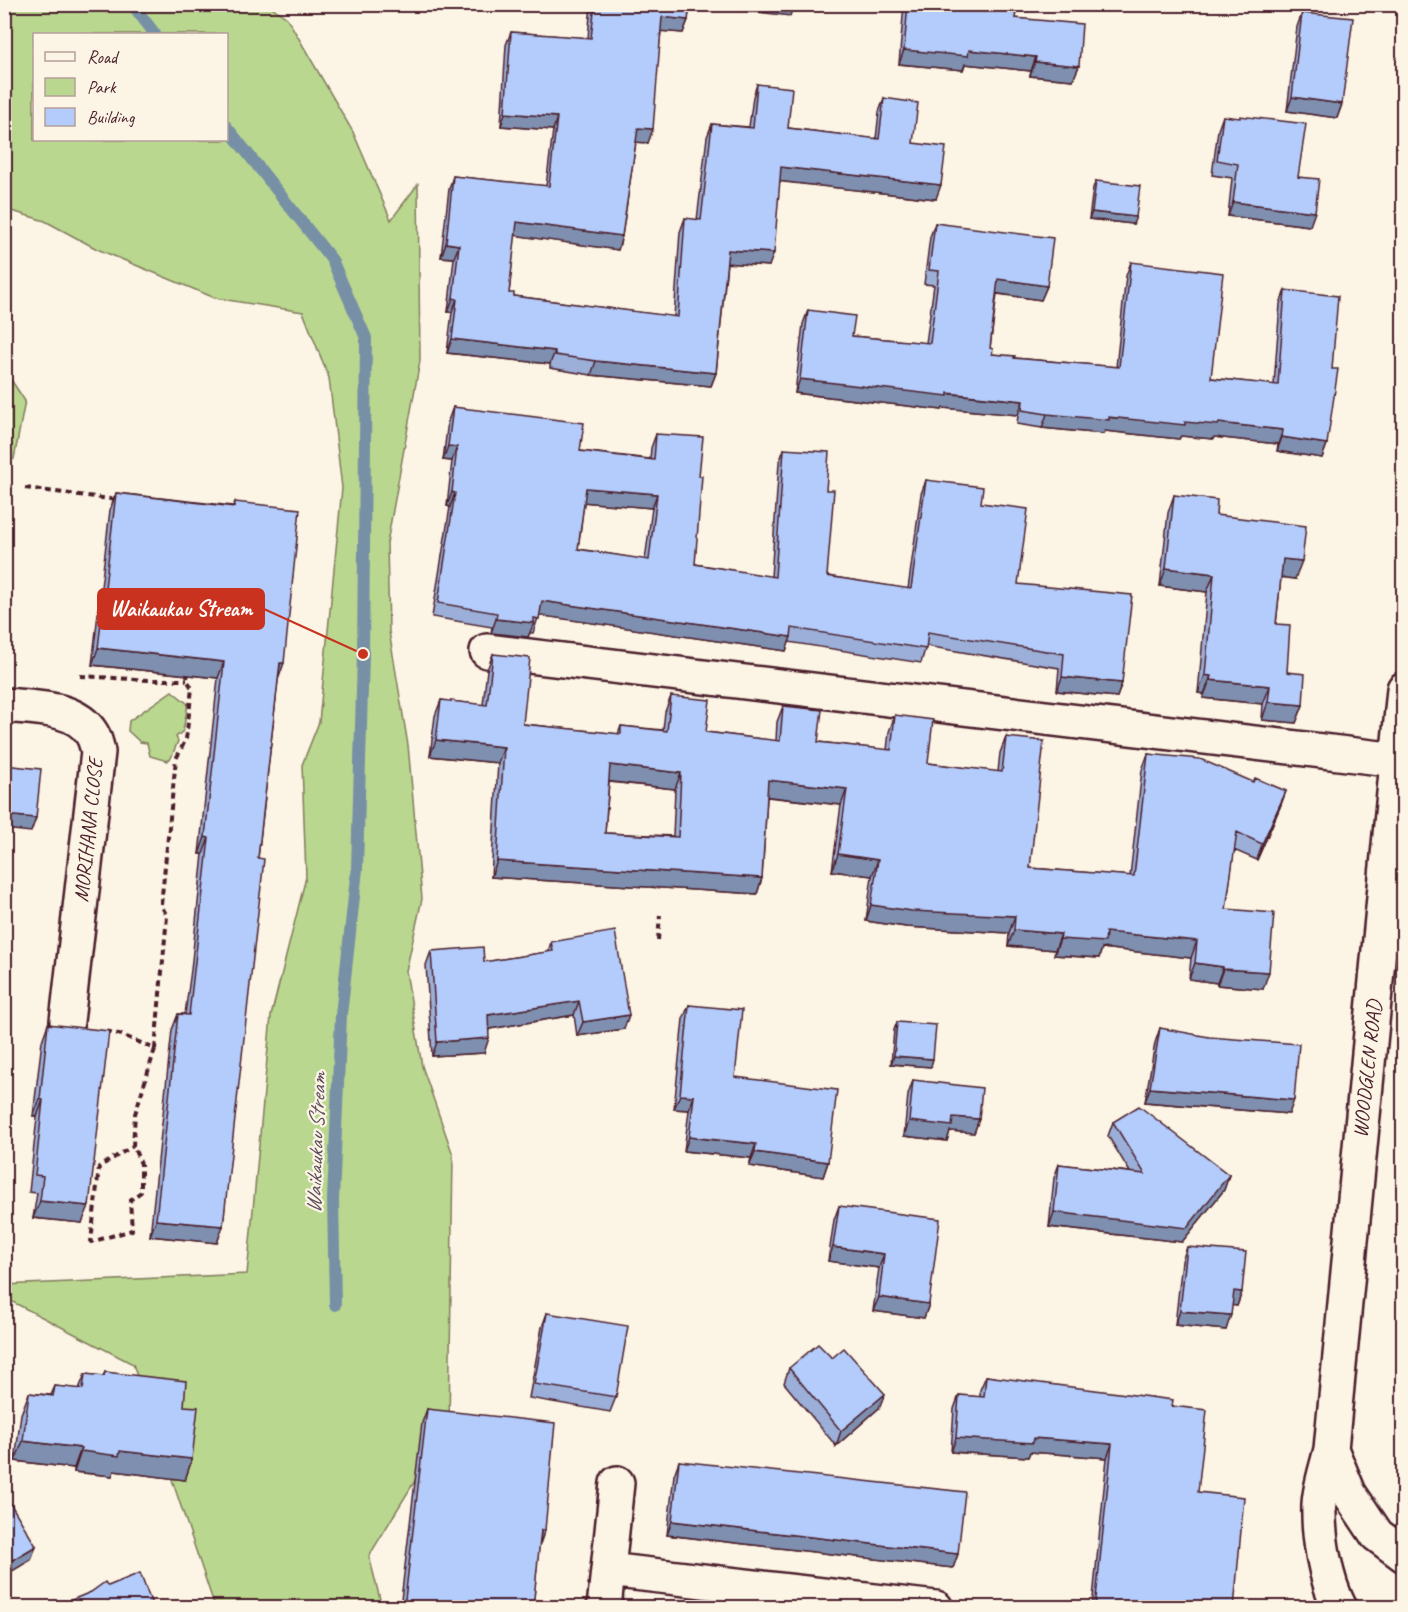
<svg xmlns="http://www.w3.org/2000/svg" width="1408" height="1612" viewBox="0 0 1408 1612" font-family="Caveat,sans-serif">
<style>
.green{fill:#b9d78f;stroke:#827b5d;stroke-width:1.5;fill-rule:evenodd}
.lines{fill:none;stroke-linecap:round;stroke-linejoin:round}
.stream{stroke:#7790a5;stroke-width:12}
.minor-casing{stroke:#4a1f2b;stroke-width:38}
.path{stroke:#4a1f2b;stroke-width:4;stroke-dasharray:6 4.5;stroke-linecap:butt}
.minor{stroke:#fcf5e5;stroke-width:33}
.wall{fill:#9bafd8;stroke:#4a1f2b;stroke-width:1.5;fill-rule:evenodd}
.shaded-wall{fill:#7e8fb0;stroke:#4a1f2b;stroke-width:1.5}
.building{fill:#b4ccfb;stroke:#4a1f2b;stroke-width:1.5;fill-rule:evenodd}
.labels{text-anchor:middle;stroke-width:4.5;stroke-linejoin:round;paint-order:stroke}
.street-label{font-size:21px;fill:#4a1f2b;stroke:#fcf5e5}
.water-label{font-size:22px;font-style:italic;fill:#5d4e5e;stroke:#fcf5e5}
.leader{fill:none;stroke:#c8321e;stroke-width:2}
.callout-dot{fill:#c8321e;stroke:#fcf5e5;stroke-width:2}
.callout{fill:#c8321e;stroke:#c8321e;stroke-width:2}
.callout-label{font-size:22px;text-anchor:middle;font-weight:bold;fill:#fff}
</style>
<rect width="100%" height="100%" fill="#fcf5e5"/>
<filter id="ink" filterUnits="userSpaceOnUse"><feTurbulence type="fractalNoise" baseFrequency=".0167" numOctaves="2"/><feDisplacementMap in="SourceGraphic" scale="12" xChannelSelector="R" yChannelSelector="G"/><feConvolveMatrix kernelMatrix="1 2 1 2 8 2 1 2 1" color-interpolation-filters="sRGB"/></filter>
<g filter="url(#ink)">
<path class="green" d="M5,5H269L287,18L353,132L391,220L418,184L420,361L387,543L389,631L408,745L422,899L406,971L422,1066L453,1155L449,1425L369,1556L382,1607H215L133,1364L5,1298L4,1285L247,1274L271,1016L306,877L302,765L319,722L342,488L329,378L303,312L215,298L97,249L45,221L5,209ZM34,34H226V140H34Z
M4,369L25,401L14,459L5,460Z
M172,691L188,704L183,731L176,737L178,741L171,758L167,761L150,756L147,743L140,742L128,731L129,721Z"/>
<g class="lines">
<path class="stream" d="M132,4L155,34
M226,126L332,260L366,338L363,654L357,869L341,1015L333,1199L335,1305"/>
<defs>
<path id="minor" d="M487,651L1397,760
M4,705C32,708 76,706 92,734C95,739 97,747 98,752L67,1021
M1331,1449L1349,1493L1377,1535L1404,1555
M608,1570L936,1608
M604,1608L617,1483
M1340,1608C1325,1580 1318,1535 1319,1504C1320,1486 1327,1467 1331,1449L1404,689"/>
</defs>
<use href="#minor" class="minor-casing"/>
<path class="path" d="M25,488L118,500
M80,676L148,680H187
M658,940L660,915
M106,1031L122,1035L155,1049L135,1114L133,1146L141,1164V1192L130,1200L132,1230L91,1242L99,1167L133,1146
M155,1049L167,916L161,905L176,759L186,739L192,688L187,680L188,670"/>
<use href="#minor" class="minor"/>
</g>
<path class="wall" d="M591,4H690L688,20L683,33L661,31L648,143L636,142L622,236L618,250L515,235L509,293L514,296L674,317L680,232L685,218L697,220L707,137L712,124L749,127L753,97L757,84L788,128L876,139L879,112L884,98L913,143L936,199L779,181L769,266L727,263L716,373L711,386L591,375L550,368V364L447,353L452,312H448L454,258L441,257L449,189L453,176L546,186L553,130L501,126L506,45L511,32L588,38Z
M904,4H1017L1015,18L1079,66L1073,80L1030,76L1031,71L965,64L963,70L899,64Z
M1302,13L1342,104L1337,118L1287,111L1297,27Z
M1223,116L1298,177L1310,226L1228,216L1232,178L1212,175L1218,130Z
M1096,181L1133,224L1089,219L1093,188Z
M935,223L1047,286L1041,300L997,294L990,348L992,354L1014,358L1116,367L1126,276L1131,262L1211,378L1274,385L1280,304L1285,290L1327,444L1322,458L1277,451L1278,444L1214,437L1213,439L1181,436L1179,439L1105,431L1104,434L1042,428L1017,424L1018,415L943,408L942,410L795,393L803,324L808,310L852,336L926,343L934,285L924,284L930,237Z
M453,407L580,451L650,459L651,448L656,434L699,476L695,564L771,577L779,463L784,449L826,490L827,576L908,589L921,494L926,480L981,503L1018,584L1122,683L1117,697L1057,691L1059,668L926,646L921,663L789,642L786,651L539,615L533,633H530L528,637L491,633L492,627L432,617L450,507L447,506L452,461L443,460L448,421ZM584,502L652,508L645,560L578,549Z
M116,493L233,506L235,502L278,680L258,858L223,1226L217,1243L150,1236L172,1030L178,1014H185L191,970L203,854H199L218,678L92,665L110,510Z
M1174,495L1216,515L1295,579L1281,577L1276,624L1287,672L1303,705L1296,723L1262,720L1263,704L1203,698L1204,694L1198,693L1207,592L1160,586L1168,513Z
M493,654L523,724L618,734L621,726L663,730L665,712L671,696L706,732L776,741L777,722L783,706L818,742L887,750L889,732L895,715L928,763L998,772L1000,753L1006,737L1030,868L1130,876L1142,770L1148,754L1286,791L1280,807L1257,860L1234,850L1226,909L1263,989L1217,985V983L1189,979L1191,958L1102,948L1099,958L1054,955L1055,950L1008,946L1009,933L906,927L866,921L872,876L832,871L841,805L767,797L762,878L757,894L491,877L498,763L430,756L435,716L441,700L483,705L487,670ZM609,782L675,789L673,836L605,833Z
M551,942L624,1029L577,1036L574,1015L489,1029L484,1053L432,1056L426,965L431,951L484,962L548,952Z
M689,1005L735,1077L828,1162L823,1177L749,1166L751,1158L684,1151L689,1110L674,1109L683,1019Z
M897,1022L931,1067L891,1064L894,1030Z
M48,1024L82,1223L33,1218L37,1193L29,1192L37,1117L33,1116L42,1041Z
M1160,1028L1289,1114L1145,1102L1155,1043Z
M913,1080L979,1119L974,1133L950,1131L947,1141L904,1136L908,1095Z
M1113,1122L1229,1175L1224,1190L1182,1242L1049,1227L1054,1178L1059,1164L1130,1172L1108,1136Z
M839,1206L929,1304L924,1318L873,1311L879,1268L828,1261L834,1220Z
M1187,1247L1242,1292L1237,1306L1232,1305L1226,1330L1175,1325L1182,1261Z
M547,1313L616,1397L610,1412L529,1398L542,1327Z
M789,1368L879,1408L836,1446L784,1383Z
M105,1372L184,1406L192,1459L185,1480L114,1471L112,1476L74,1472V1468L15,1461L21,1414L29,1393L51,1395L55,1386L79,1389L85,1374L103,1376Z
M986,1376L1172,1406L1198,1492L1234,1608H1092L1107,1458L1030,1452L1028,1457L951,1452L954,1409L959,1395L980,1397V1390Z
M427,1409L539,1544L533,1608H400L422,1423Z
M679,1461L958,1554L953,1568L667,1535L674,1475Z"/>
<path class="shaded-wall" d="M693,4H794L790,16Z
M662,17L688,20L683,33L657,31Z
M904,50H969L1036,57L1031,71L965,64L963,70L899,64Z
M1035,62L1079,66L1073,80L1030,76Z
M1292,97L1342,104L1337,118L1287,111Z
M505,113L557,117L553,130L501,126Z
M638,128L653,129L648,143L633,142Z
M781,167L941,185L936,199L776,181Z
M1233,202L1315,212L1310,226L1228,216Z
M1092,212L1136,217L1133,224L1089,219Z
M517,222L622,236L618,250L512,235Z
M446,243L459,245L454,258L441,257Z
M728,250L774,253L769,266L723,263Z
M998,279L1047,286L1041,300L993,293Z
M453,298L457,299L452,312H448Z
M452,339L555,351L550,364L447,353Z
M596,361L716,373L711,386L591,375Z
M800,379L1023,401L1018,415L943,408L942,410L795,393Z
M1047,414L1185,422L1219,423L1283,430L1278,444L1214,437L1213,439L1181,436L1179,439L1105,431L1104,434L1042,428Z
M1282,437L1327,444L1322,458L1277,451Z
M448,446L457,447L452,461L443,460Z
M586,488L657,494L652,508L581,502Z
M452,492L455,493L450,507L447,506Z
M1283,559L1302,561L1295,579L1277,577Z
M1166,568L1214,574L1207,592L1160,586Z
M542,601L791,637L786,651L536,615Z
M496,619L534,623L528,637L491,633Z
M98,648L224,662L218,678L92,665Z
M280,663H284L278,680Z
M1205,675L1211,676L1204,694L1198,693Z
M1062,677L1122,683L1117,697L1057,691Z
M1210,680L1270,686L1263,704L1203,698Z
M1268,702L1303,705L1296,723L1262,720Z
M436,740L504,747L498,763L430,756Z
M610,765L681,773L675,789L604,781Z
M768,780L847,789L841,805L762,796Z
M1286,791L1280,807L1257,860L1262,844Z
M4,815L36,818L31,832L4,829Z
M205,837L209,838L203,854H199Z
M838,854L878,860L872,876L832,871Z
M497,861L762,878L757,894L491,877Z
M871,905L1015,916L1009,933L906,927L866,921Z
M1014,930L1061,934L1055,950L1008,946Z
M1106,932L1197,941L1191,958L1102,948L1099,958L1054,955L1060,939Z
M1195,963L1223,967L1217,983L1189,979Z
M1223,969L1269,972L1263,989L1217,985Z
M579,1001L574,1015L483,1030L488,1015Z
M629,1015L624,1029L577,1036L583,1022Z
M489,1038L484,1053L432,1056L437,1042Z
M894,1056L933,1059L931,1067L891,1064Z
M1150,1088L1294,1100L1289,1114L1145,1102Z
M680,1095L694,1096L689,1110L674,1109Z
M40,1099L43,1100L37,1117L33,1116Z
M953,1117L979,1119L974,1133L950,1131L947,1141L904,1136L909,1121Z
M689,1137L756,1144L751,1158L684,1151Z
M755,1152L828,1162L823,1177L749,1166Z
M1229,1175L1224,1190L1182,1242L1049,1227L1054,1212Z
M40,1201L89,1206L82,1223L33,1218Z
M156,1220L223,1226L217,1243L150,1236Z
M833,1247L884,1254L879,1268L828,1261Z
M1234,1291L1242,1292L1237,1306L1229,1305Z
M879,1297L929,1304L924,1318L873,1311Z
M1180,1311L1231,1315L1226,1330L1175,1325Z
M885,1394L879,1408L836,1446L841,1431Z
M956,1438H1034L1112,1444L1107,1458L1030,1452L1028,1457L951,1452Z
M23,1441L81,1448L74,1468L15,1461Z
M81,1451H120L192,1459L185,1480L114,1471L112,1476L74,1472Z
M672,1521L958,1554L953,1568L667,1535Z
M541,1530H545L540,1544Z
M36,1546L31,1560L4,1576V1565Z"/>
<path class="building" d="M595,4H690L688,20L662,17L653,129L638,128L622,236L517,222L509,293H514V296L678,317L685,218L701,220L712,124L753,128L757,84L792,88L788,128L879,139L884,98L918,103L913,143L946,147L941,185L781,167L774,253L728,250L716,373L596,361L555,355V351L452,339L457,299L453,298L459,245L446,243L453,176L549,186L557,117L505,113L511,32L591,38Z
M908,4H1017L1015,18L1082,24L1079,66L1035,62L1036,57L969,50L968,56L904,50Z
M1302,13L1353,18L1342,104L1292,97Z
M1223,116L1240,118V116L1306,124L1298,177L1319,179L1315,212L1233,202L1238,164L1217,160Z
M1096,181L1140,186L1136,217L1092,212Z
M935,223L1053,238L1047,286L998,279L990,348L993,349L992,354L1015,356L1014,358L1119,367L1131,262L1223,273L1211,378L1278,385L1285,290L1338,296L1332,369H1338L1327,444L1282,437L1283,430L1219,423L1218,425L1185,422V425L1109,417V420L1047,414L1022,410L1023,401L948,393V396L800,379L808,310L855,316L852,336L930,343L939,271L929,270Z
M453,407L584,423L580,451L654,460L656,434L703,437L699,476H702L695,564L775,577L784,449L829,452L826,490H834L827,576L911,589L926,480L983,487L981,503L1028,509L1018,584L1132,595L1122,683L1062,677L1064,654L928,632L926,649L792,628L791,637L542,601L539,619L534,618V623L496,619L497,613L438,603L455,493L452,492L457,447L448,446ZM586,488L657,494L649,560L578,549Z
M116,493L234,507L235,502L300,509L284,663H280L258,858L264,859L223,1226L156,1220L178,1014L189,1015L196,953L209,838L205,837L224,662L98,648Z
M1174,495L1217,500L1216,515L1306,526L1302,561L1283,559L1276,624L1290,625L1287,672L1305,674L1303,705L1268,702L1270,686L1210,680L1211,676L1205,675L1214,574L1166,568Z
M493,654L530,658L523,724L621,734V726L667,731L671,696L710,700L706,732L780,741L783,706L822,710L818,742L891,750L895,715L933,720L928,763L1002,772L1006,737L1044,741L1030,868L1134,876L1148,754L1200,759L1253,782L1255,778L1286,791L1262,844L1237,832L1226,909L1274,913L1269,972L1223,969V967L1195,963L1197,941L1106,932L1105,942L1060,939L1061,934L1014,930L1015,916L912,911L871,905L878,860L838,854L847,789L768,780L762,878L497,861L504,747L436,740L441,700L487,705ZM610,765L681,773L678,837L605,833Z
M4,765L41,769L36,818L4,815Z
M615,931L629,1015L583,1022L579,1001L488,1015L489,1038L437,1042L431,951L483,947L484,962L553,951L551,942Z
M689,1005L742,1010L735,1077L837,1090L828,1162L755,1152L756,1144L689,1137L694,1096L680,1095Z
M897,1022L936,1025L933,1059L894,1056Z
M48,1024L109,1031L89,1206L40,1201L43,1176L35,1175L43,1100L40,1099Z
M1160,1028L1209,1037L1299,1044L1294,1100L1150,1088Z
M913,1080L982,1088L979,1119L953,1117L952,1126L909,1121Z
M1139,1106L1229,1175L1187,1228L1054,1212L1059,1164L1145,1174L1113,1122Z
M839,1206L940,1219L929,1304L879,1297L884,1254L833,1247Z
M1187,1247L1246,1252L1242,1292L1234,1291L1231,1315L1180,1311Z
M547,1313L628,1326L616,1397L534,1384Z
M818,1344L832,1358L844,1348L885,1394L841,1431L789,1368Z
M105,1372L186,1381L184,1406L198,1407L192,1459L120,1451L119,1456L81,1451V1448L23,1441L29,1393L53,1396L55,1386L83,1389L85,1374L104,1376Z
M986,1376L1173,1400L1172,1406L1207,1410L1198,1492L1244,1497L1234,1608H1095L1112,1444L1034,1438L1033,1443L956,1438L959,1395L984,1397Z
M427,1409L555,1423L545,1530H541L533,1608H404Z
M679,1461L965,1492L958,1554L672,1521Z
M10,1503L36,1546L4,1565V1506Z
M140,1573L153,1607L52,1608L91,1592L105,1582L108,1586Z"/>
</g>
<g class="labels">
<g class="street-label">
<text transform="translate(88 830) rotate(-84)" y="7">MORIHANA CLOSE</text>
<text transform="translate(1367 1069) rotate(-84)" y="7">WOODGLEN ROAD</text>
</g>
<g class="water-label">
<text transform="translate(315 1143) rotate(-88)" y="8">Waikaukau Stream</text>
</g>
</g>
<path class="leader" d="M363 654L264 609"/>
<circle class="callout-dot" cx="363" cy="654" r="6"/>
<rect class="callout" x="98" y="589" width="166" height="40" rx="6"/>
<g class="callout-label">
<text x="181" y="616">Waikaukau Stream</text>
</g>
<rect width="1408" height="1612" fill="none" stroke="#fcf5e5" stroke-width="24"/>
<rect x="12" y="12" width="1384" height="1588" fill="none" stroke="#4a1f2b" stroke-width="2" filter="url(#ink)"/>
<rect x="33" y="33" width="195" height="108" fill="#fcf5e5" stroke="#b59f9b" stroke-width="1.5"/>
<rect x="45" y="52" width="30" height="9" fill="#fcf5e5" stroke="#b59f9b" stroke-width="1.5"/>
<text x="87" y="63" font-size="18" fill="#4a1f2b">Road</text>
<rect x="45" y="78" width="30" height="18" fill="#b9d78f" stroke="#b59f9b" stroke-width="1.5"/>
<text x="87" y="93" font-size="18" fill="#4a1f2b">Park</text>
<rect x="45" y="108" width="30" height="18" fill="#b4ccfb" stroke="#b59f9b" stroke-width="1.5"/>
<text x="87" y="123" font-size="18" fill="#4a1f2b">Building</text>
</svg>
